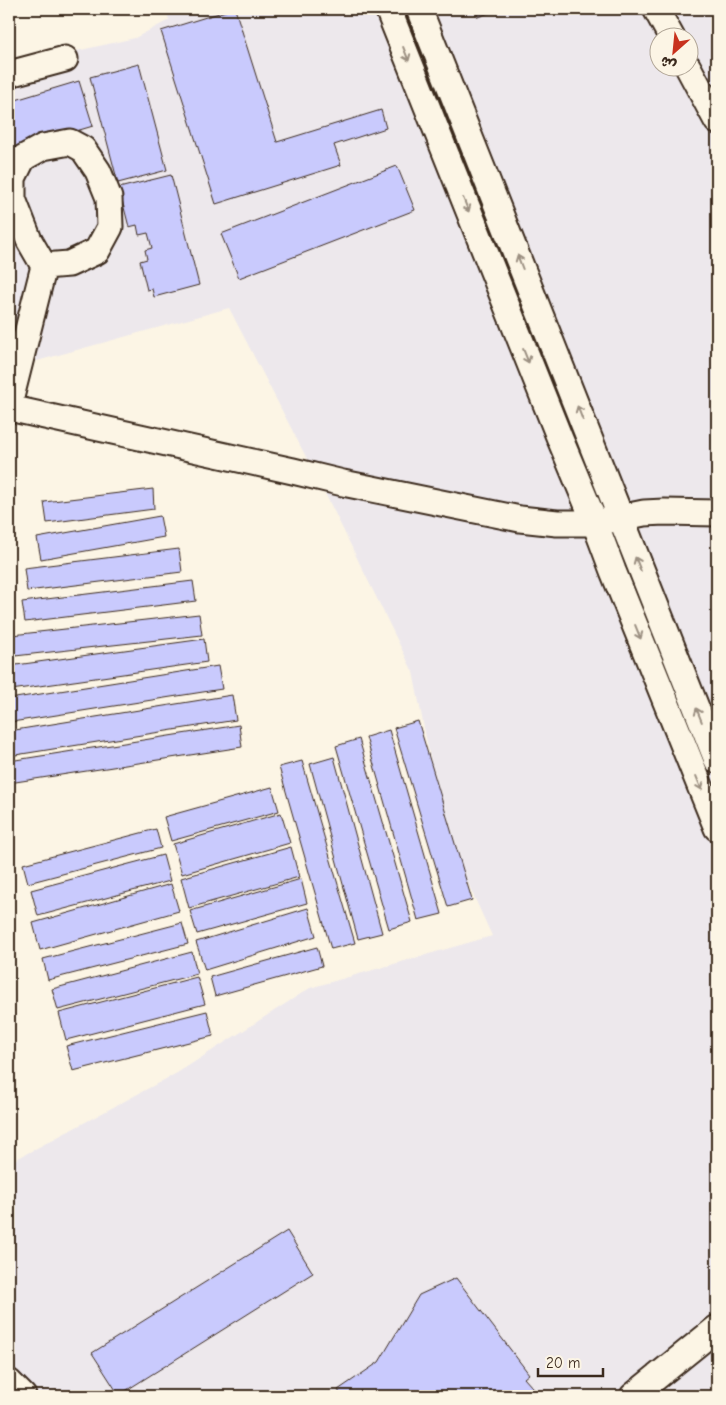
<svg xmlns="http://www.w3.org/2000/svg" width="726" height="1405" viewBox="0 0 726 1405" font-family="'Comic Neue','Playpen Sans Arabic',sans-serif">
<style>
.built{fill:#ede8ec;fill-rule:evenodd}
.building{fill:#c9cafd;stroke:#3b2a1e}
.lines{fill:none;stroke-linecap:round;stroke-linejoin:round}
.minor-casing{stroke:#3b2a1e;stroke-width:29}
.minor{stroke:#fcf5e5;stroke-width:25}
.oneway{stroke:#9c9082}
</style>
<rect width="100%" height="100%" fill="#fcf5e5"/>
<filter id="ink" filterUnits="userSpaceOnUse"><feTurbulence type="fractalNoise" baseFrequency=".02" numOctaves="2"/><feDisplacementMap in="SourceGraphic" scale="10" xChannelSelector="R" yChannelSelector="G"/><feConvolveMatrix kernelMatrix="1 2 1 2 8 2 1 2 1" color-interpolation-filters="sRGB"/></filter>
<g filter="url(#ink)">
<path class="built" d="M166,9H717V1396H320L318,1394L315,1396H9V1163L177,1073L310,988L492,936L456,857L434,778L413,672L333,509L229,308L15,367L9,355V66L135,38L169,20ZM658,38H688V68H658Z"/>
<path class="building" d="M232,9H235L277,142L381,110L386,128L334,145L341,165L216,204L161,31Z
M475,9H500L478,17Z
M139,64L167,170L118,183L90,77Z
M79,81L93,126L9,151V102Z
M397,166L415,210L239,278L221,234Z
M171,175L199,285L154,297L152,289L147,290L140,261L147,259L145,250L152,248L148,233L139,235L137,225L129,227L119,188Z
M9,327L18,356L9,359Z
M153,489L154,509L47,523L44,502Z
M160,516L164,537L41,559L37,538Z
M179,549L182,572L27,591L24,568Z
M193,581L196,601L25,622L22,602Z
M199,614L202,635L15,656L12,635Z
M204,639L207,662L11,690L9,666Z
M218,666L222,689L12,722L9,699Z
M232,695L236,720L9,756V731Z
M418,721L472,900L448,907L394,728Z
M239,725L242,747L9,783V761Z
M389,730L442,914L418,920L366,737Z
M359,739L412,922L389,929L336,746Z
M334,757L382,933L358,939L310,764Z
M302,761L355,943L331,949L279,767Z
M272,787L279,811L171,841L164,817Z
M281,813L290,843L182,874L173,844Z
M156,829L161,848L28,883L23,864Z
M291,847L299,877L189,908L181,878Z
M163,855L170,881L38,916L31,890Z
M301,879L307,903L197,934L190,911Z
M171,884L179,911L40,950L33,923Z
M308,908L316,936L205,970L196,942Z
M182,923L188,944L48,980L43,959Z
M317,947L322,966L215,996L210,977Z
M192,952L197,974L58,1010L52,989Z
M197,977L205,1004L66,1040L59,1013Z
M207,1011L213,1036L73,1071L66,1046Z
M287,1231L313,1273L119,1395L92,1353Z
M456,1278L529,1374L524,1378L540,1396H342L338,1390L379,1362L419,1295Z"/>
<g class="lines">
<defs>
<path id="minor" d="M388,9L560,439L595,523L613,571L717,828
M419,9C519,259 617,510 717,760
M656,9L672,38
M688,67L717,121
M9,74L65,59
M9,405L44,266L29,240L13,199V178L23,158L43,147L70,142L83,149L98,171L109,198L110,227L97,251L69,264L44,266
M9,408L293,471L343,483L520,519L557,523H595L644,513L664,512L717,513
M9,1382L23,1396
M633,1396L717,1328"/>
</defs>
<use href="#minor" class="minor-casing"/>
<use href="#minor" class="minor"/>
</g>
<defs><path id="oneway-shaft" d="M-6 0H5M1.5-3L5.5 0L1.5 3" fill="none" stroke-width="1.6" stroke-linecap="round" stroke-linejoin="round" transform="scale(1.25)"/></defs>
<g class="oneway">
<use href="#oneway-shaft" transform="translate(406 54) rotate(68)"/>
<use href="#oneway-shaft" transform="translate(466 205) rotate(68)"/>
<use href="#oneway-shaft" transform="translate(520 262) rotate(-111)"/>
<use href="#oneway-shaft" transform="translate(526 356) rotate(68)"/>
<use href="#oneway-shaft" transform="translate(580 413) rotate(-111)"/>
<use href="#oneway-shaft" transform="translate(638 564) rotate(-112)"/>
<use href="#oneway-shaft" transform="translate(638 632) rotate(68)"/>
<use href="#oneway-shaft" transform="translate(699 715) rotate(-112)"/>
<use href="#oneway-shaft" transform="translate(699 783) rotate(68)"/>
</g>
</g>
<rect width="726" height="1405" fill="none" stroke="#fcf5e5" stroke-width="30"/>
<rect x="15" y="15" width="696" height="1375" fill="none" stroke="#3b2a1e" stroke-width="2" filter="url(#ink)"/>
<g transform="translate(674 52) rotate(207)"><circle r="24" fill="#fcf5e5" stroke="#afa495"/>
<path d="M0-4L9 19L0 12L-9 19Z" fill="#c8321e"/>
<text y="-8" font-size="14" font-weight="bold" text-anchor="middle" fill="#3b2a1e">ش</text>
</g>
<path d="M538 1368v8h65v-8" fill="none" stroke="#3b2a1e" stroke-width="2.5"/>
<text x="546" y="1368" font-size="15" fill="#3b2a1e" stroke="#fcf5e5" stroke-width="4" paint-order="stroke">20 m</text>
</svg>
